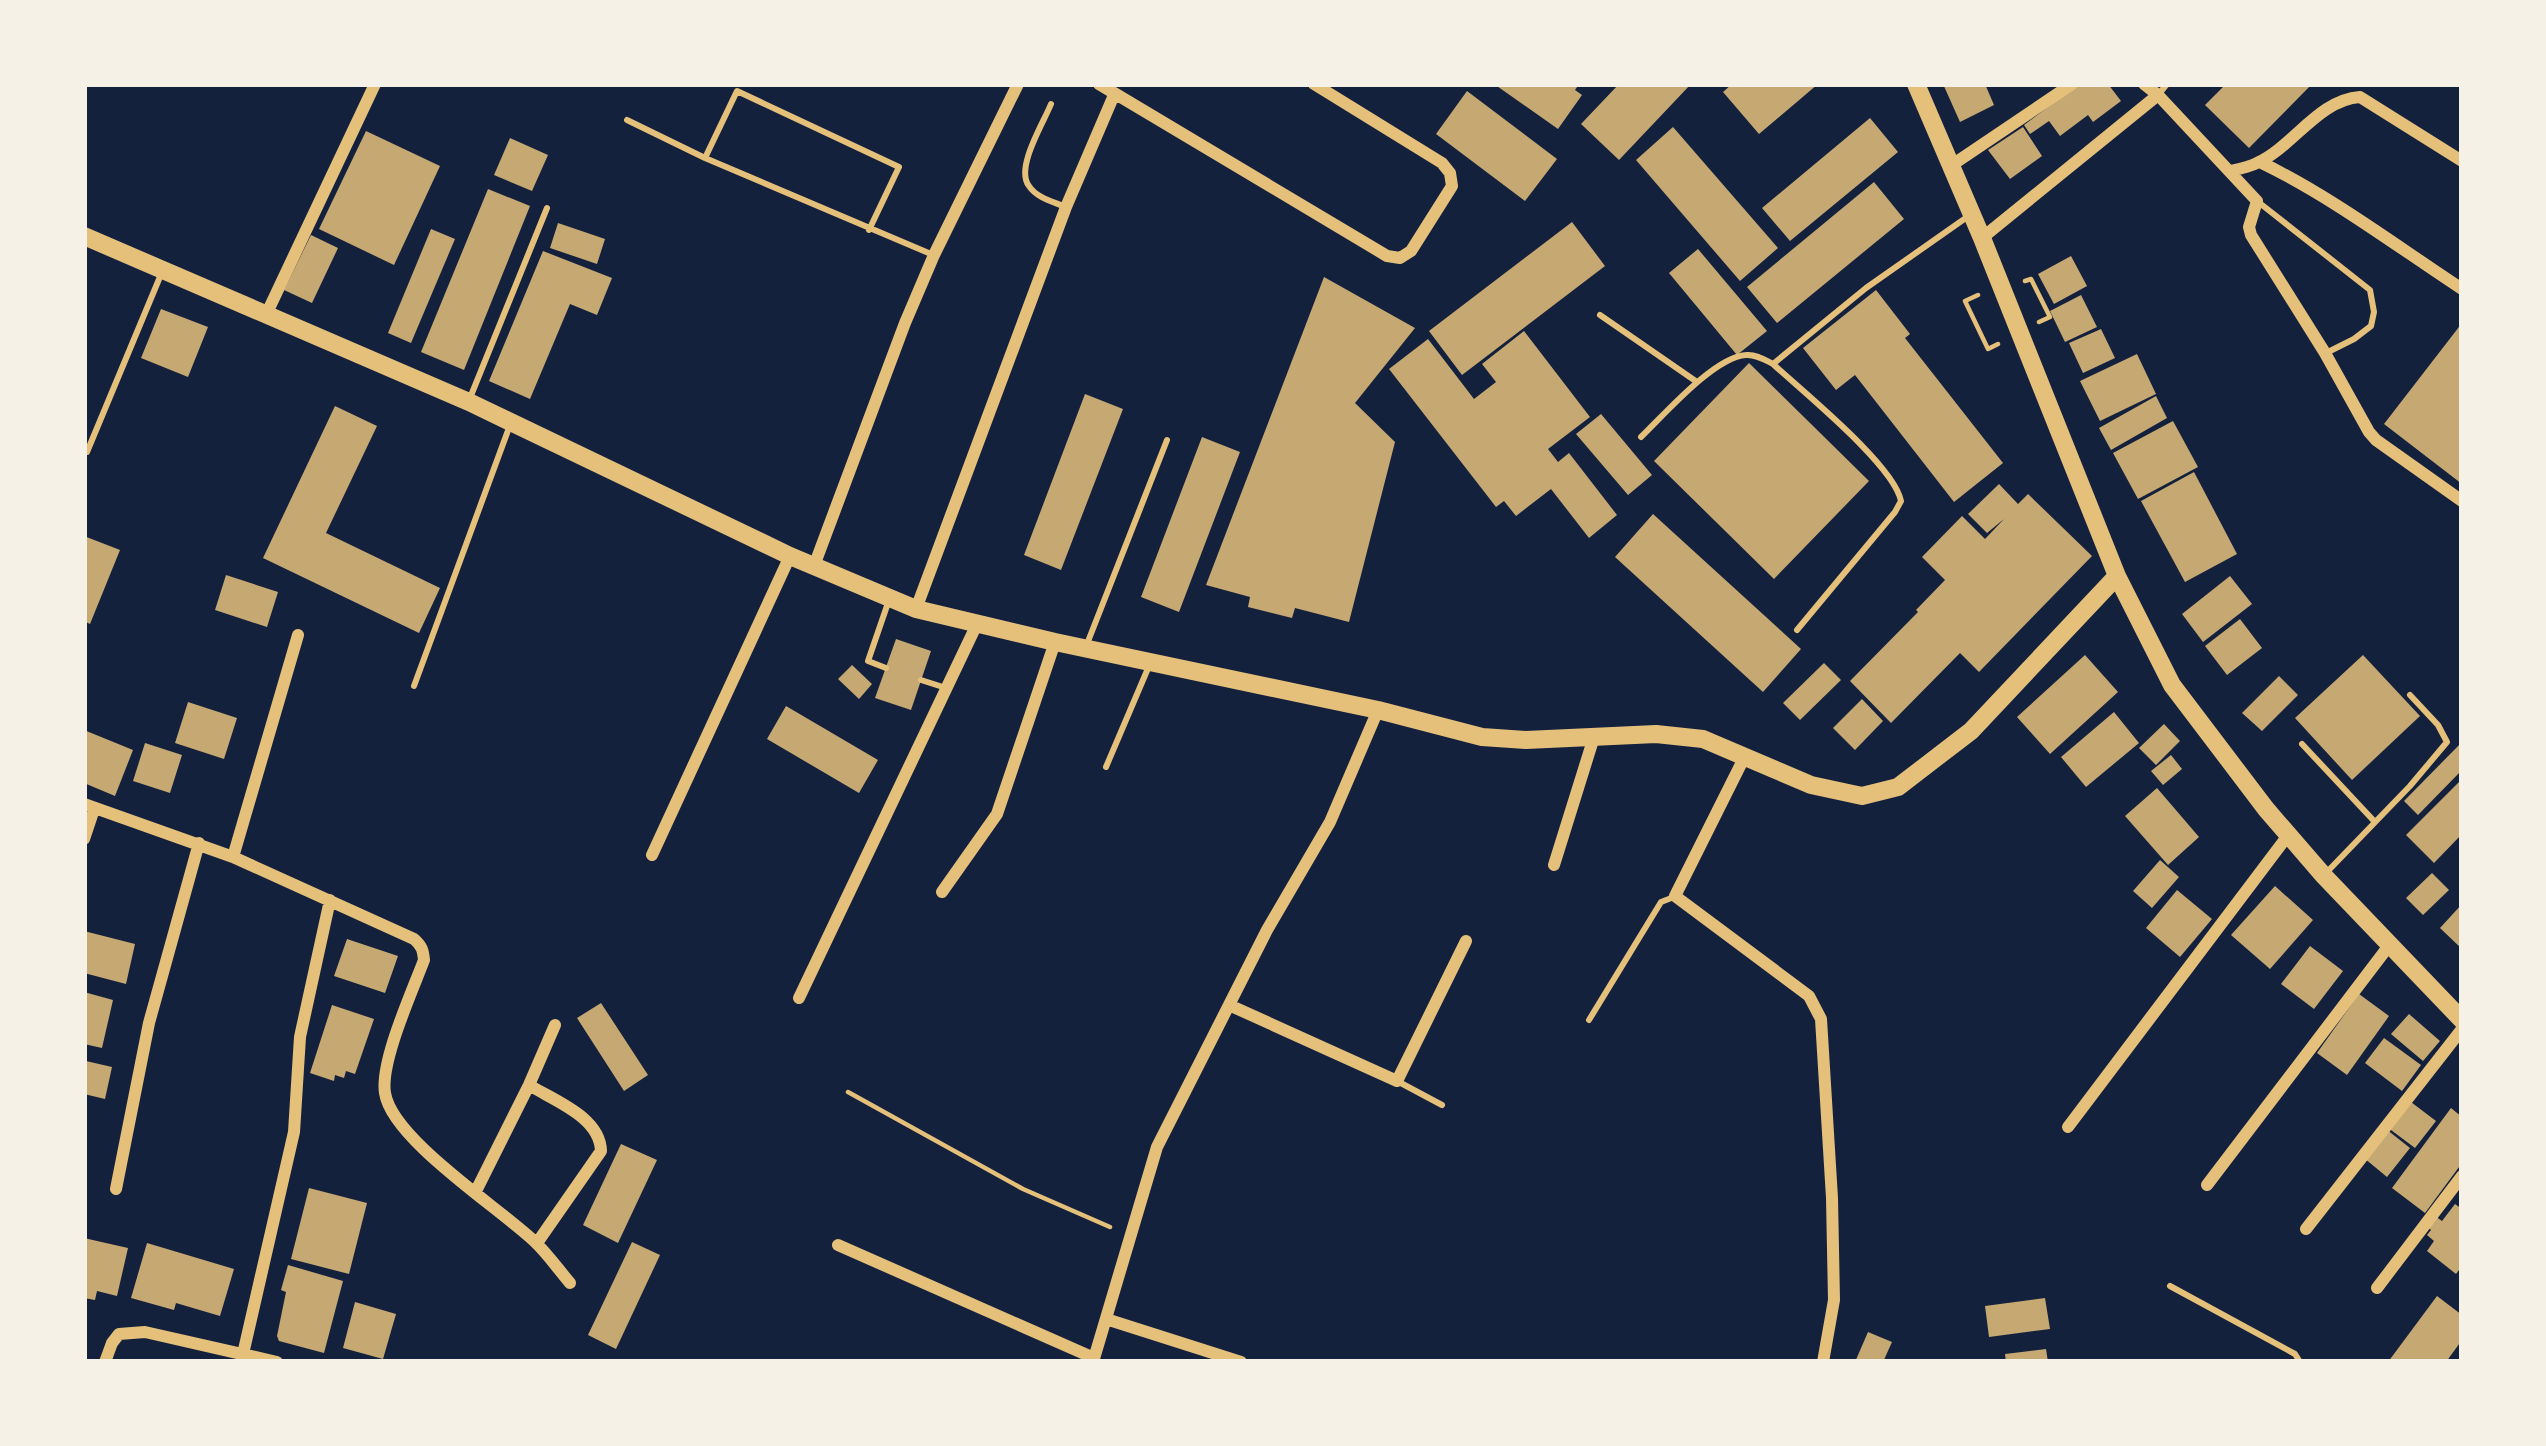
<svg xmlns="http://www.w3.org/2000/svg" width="2546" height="1446" viewBox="0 0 2546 1446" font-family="'Fira Sans Condensed',sans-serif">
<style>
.building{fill:#c6a872}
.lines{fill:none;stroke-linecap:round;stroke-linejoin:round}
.path{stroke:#e5c07b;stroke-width:4.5}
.service{stroke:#e5c07b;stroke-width:6}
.minor{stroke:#e5c07b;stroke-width:12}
.secondary{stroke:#e5c07b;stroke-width:18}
</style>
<rect width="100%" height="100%" fill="#14213d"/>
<path class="building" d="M1494,84H1579L1575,90L1582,95L1558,129Z
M1619,84H1691L1619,160L1581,124Z
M1732,84H1818L1759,134L1723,92Z
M1943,84H1985L1994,105L1960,122Z
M2079,84H2108L2121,101L2093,122L2088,115L2060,136L2049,121L2030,134L2024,125Z
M2226,84H2312L2249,148L2205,105Z
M1467,91L1557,159L1525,201L1436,134Z
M1870,118L1898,152L1790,241L1762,208Z
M1673,127L1778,248L1740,281L1636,160Z
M2023,127L2042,156L2010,179L1988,150Z
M366,131L440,166L394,265L319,229Z
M510,138L548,155L532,191L494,175Z
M1874,182L1904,219L1777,323L1747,287Z
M488,189L530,206L464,370L421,352Z
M1572,222L1605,266L1462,375L1429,331Z
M558,223L605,239L597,264L550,248Z
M431,229L455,239L411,343L388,333Z
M311,235L338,248L312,303L284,290Z
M1698,249L1767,331L1737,355L1669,273Z
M543,251L612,278L597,315L570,304L530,399L489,381Z
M2071,256L2087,286L2054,304L2038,274Z
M1324,277L1415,328L1355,403L1395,442L1349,622L1295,608L1292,618L1248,607L1250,597L1206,585Z
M1876,290L1910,334L1905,338L2003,463L1954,502L1855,375L1836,390L1803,348Z
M2081,295L2097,327L2065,342L2050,311Z
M161,309L208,327L188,377L141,358Z
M2462,323V484L2384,424Z
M2101,329L2115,358L2083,373L2069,343Z
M1524,331L1590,417L1548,449L1558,462L1569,453L1617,515L1589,538L1551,489L1516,516L1504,501L1496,507L1389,369L1428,339L1474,399L1496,382L1482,364Z
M2137,354L2156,394L2100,421L2080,381Z
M1749,363L1869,481L1774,579L1654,461Z
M1085,394L1123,409L1061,570L1024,555Z
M2156,396L2167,418L2111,450L2099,428Z
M335,406L377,426L326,533L440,588L419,633L263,558Z
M1601,414L1652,475L1628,495L1576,434Z
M2173,421L2198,467L2138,499L2113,453Z
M1202,437L1240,452L1179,612L1141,597Z
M2194,472L2237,554L2185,582L2141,501Z
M1999,484L2018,504L2028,494L2092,556L1979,672L1960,653L1891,723L1850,681L1918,612L1916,610L1945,580L1922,557L1962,516L1985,539L2004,519L1987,533L1968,514Z
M1653,514L1801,649L1763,692L1615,557Z
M84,536L120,550L90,624L84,621Z
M226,575L278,592L267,627L215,610Z
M2230,576L2252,604L2203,642L2182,614Z
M2240,619L2262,648L2227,675L2205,646Z
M896,639L931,651L911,710L875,698Z
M2085,655L2118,692L2050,754L2017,717Z
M2363,655L2420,716L2352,780L2295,718Z
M1824,663L1841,680L1800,720L1783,703Z
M852,665L872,684L859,699L838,679Z
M2279,676L2298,695L2262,731L2242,713Z
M1862,699L1883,721L1855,750L1833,728Z
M188,702L237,718L224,759L175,743Z
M786,706L878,760L859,793L767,739Z
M2114,712L2139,743L2086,787L2061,757Z
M2164,724L2180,741L2156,765L2139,748Z
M84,730L133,750L115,796L84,783Z
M2462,742V770L2418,815L2404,801Z
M145,743L182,755L170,793L133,781Z
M2171,755L2182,769L2163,785L2151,771Z
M2462,779V834L2434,863L2406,835Z
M2157,788L2199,837L2168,865L2125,816Z
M2160,860L2179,877L2152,908L2133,891Z
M2432,873L2449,890L2423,915L2406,898Z
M2275,886L2313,920L2270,969L2231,935Z
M2177,890L2212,919L2180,957L2146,928Z
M2462,904V949L2440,928Z
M84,931L135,944L126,984L84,973Z
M347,939L398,956L385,993L334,976Z
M2310,946L2343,971L2314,1009L2281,984Z
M84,992L113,1000L102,1048L84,1044Z
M2359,994L2389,1016L2347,1075L2317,1053Z
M601,1003L648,1075L624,1091L577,1018Z
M332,1005L374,1019L355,1074L346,1071L344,1078L335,1075L334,1081L310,1073Z
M2409,1014L2440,1041L2423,1061L2391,1034Z
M2384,1038L2421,1065L2402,1091L2365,1063Z
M86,1061L112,1067L105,1099L84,1094Z
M2407,1099L2436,1121L2415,1148L2387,1127Z
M2451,1108L2462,1117V1163L2425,1213L2392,1188Z
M2386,1129L2410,1148L2387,1177L2364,1158Z
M621,1144L657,1160L618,1243L583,1225Z
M309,1188L367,1203L349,1274L291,1259Z
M2455,1204L2462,1209V1266L2456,1274L2427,1251L2434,1241L2427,1235L2431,1230L2427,1226L2435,1216L2442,1221Z
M84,1238L128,1248L117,1296L97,1291L95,1300L84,1298Z
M632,1242L660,1255L616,1349L588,1335Z
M147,1243L234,1269L220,1316L176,1303L174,1310L131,1298Z
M288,1265L343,1281L324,1353L279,1341L277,1336L286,1292L281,1290Z
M2437,1296L2462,1315V1340L2446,1362H2388Z
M2045,1298L2050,1329L1989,1337L1985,1306Z
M355,1302L396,1314L383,1359L343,1348Z
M1868,1332L1892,1342L1883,1362H1855Z
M2046,1349L2048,1362H2006L2005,1354Z"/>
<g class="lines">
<path class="path" d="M2025,281L2031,279L2050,317L2039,322
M1978,295L1965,301L1988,349L1998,344
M848,1092L1023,1189L1110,1227"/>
<path class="service" d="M2158,95L2167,84
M1051,104C1043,124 1015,168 1029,186C1036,197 1051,201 1063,206
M627,120L705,158L931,254
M705,158L737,91L899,167L869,230
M2257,201L2370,290L2374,312L2371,326L2354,339L2328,352
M1600,315L1697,382
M470,398L547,208
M1641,437C1664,415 1714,357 1746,355C1756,354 1765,360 1773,364
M87,452L162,272
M1797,630L1895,512L1901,501C1894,465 1802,391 1773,364L1866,288L1970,215
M1087,644L1167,440
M886,668L868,661L889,600
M921,680L946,688
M414,686L510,425
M2302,744L2374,821
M1106,767L1149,666
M2326,873L2410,786L2447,742L2438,725L2410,695
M1589,1020L1661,902L1674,897
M1397,1081L1442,1105
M2170,1286L2295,1354L2300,1362"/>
<path class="minor" d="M1099,84L1387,256L1400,258L1411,251L1452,186L1450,173L1442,163L1314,84
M2144,84L2158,95L2257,201L2249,227L2251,235L2325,353L2369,432L2376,440L2462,501
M2260,162C2332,197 2395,245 2462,289
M1952,165L2072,84
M2230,171C2239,169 2249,167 2257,163C2294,146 2318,100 2360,97L2462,161
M1982,238L2158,95
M266,315L375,84
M814,566L905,323L934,255L1018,84
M916,609L1066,207L1114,95
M1745,756L1675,896L1809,996L1821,1019L1832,1198L1834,1300L1823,1362
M84,804L233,857L414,939C422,946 423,950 424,960C412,992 380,1062 385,1093C392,1139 498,1207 534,1241C547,1253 558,1269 570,1283
M84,839L94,809
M652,855L790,556
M233,857L298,635
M1554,865L1594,737
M942,892L997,814L1055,642
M799,998L977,624
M1229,1005L1397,1081L1466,941
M529,1085C555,1101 600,1117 601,1151L537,1243
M2068,1127L2289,834
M2207,1185L2391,943
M116,1189L149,1023L199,843
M476,1191L529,1085L555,1025
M2306,1229L2462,1029
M838,1245L1094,1358
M2377,1288L2462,1176
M1106,1319L1241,1362
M243,1354L294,1132L300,1037L330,900
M105,1362L112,1343L119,1334L145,1332L277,1362
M1093,1362L1157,1147L1267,930L1330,822L1378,710"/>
<path class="secondary" d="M1916,84L1982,238L2117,576L2172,685L2266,809L2324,876L2462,1020
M84,236L469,402L790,556L916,609L1055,642L1378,710L1482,737L1526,740L1656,734L1703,739L1811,785L1862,796L1898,787L1971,731L2117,576"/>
</g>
<rect width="2546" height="1446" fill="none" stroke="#f6f1e7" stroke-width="174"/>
</svg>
